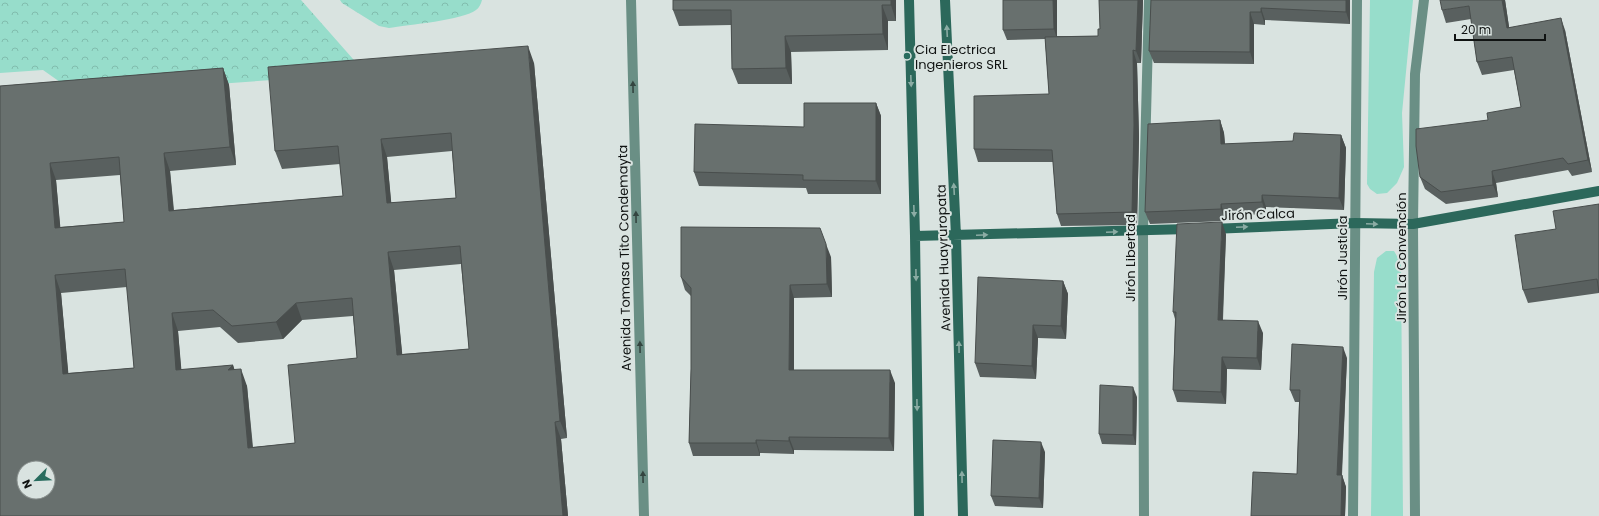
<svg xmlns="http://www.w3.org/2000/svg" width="1599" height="516" viewBox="0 0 1599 516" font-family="Poppins,sans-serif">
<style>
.green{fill:#97ddcb}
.forest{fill:url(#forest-crowns)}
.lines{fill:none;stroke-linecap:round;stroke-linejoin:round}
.street{stroke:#6a8f85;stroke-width:10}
.secondary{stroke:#2c685b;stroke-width:10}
.wall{fill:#59605f;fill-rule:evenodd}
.shaded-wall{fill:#494e4d}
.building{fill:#68706e;stroke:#494e4d;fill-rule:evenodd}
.oneway{fill:#8baca4}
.oneway2{fill:#344540}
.poi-dot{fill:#286c5e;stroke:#d9e3e0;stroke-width:1.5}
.labels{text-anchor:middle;stroke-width:4;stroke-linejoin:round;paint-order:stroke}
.poi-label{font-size:13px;fill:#101312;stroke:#d9e3e0;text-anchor:start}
.street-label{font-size:13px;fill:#101312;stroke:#d9e3e0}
</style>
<defs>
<pattern id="forest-crowns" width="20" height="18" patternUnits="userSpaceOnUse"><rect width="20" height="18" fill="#97ddcb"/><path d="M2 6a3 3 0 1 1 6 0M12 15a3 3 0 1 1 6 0" fill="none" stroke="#81bdad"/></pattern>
</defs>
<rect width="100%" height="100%" fill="#d9e3e0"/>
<path class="green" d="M1370,0H1413L1402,113L1404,167L1397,183L1387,193L1377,194L1370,189L1367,184Z
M1386,251H1394L1401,263L1403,516H1371L1374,272L1377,258Z"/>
<path class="forest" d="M0,0H301L353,59L371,73L77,94L43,70L0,73Z
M340,0H482C481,4 479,8 476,10C464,20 407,25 389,28L379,26L342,3Z"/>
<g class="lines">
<path class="street" d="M631,0L644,516
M1144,516L1143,231L1149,0
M1353,516L1357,0
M1415,516L1413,224L1415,74L1424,0"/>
<path class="secondary" d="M909,0L915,236L919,516
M945,0L956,236L963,516
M1211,229L1355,223L1413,224L1599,191
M915,236L1189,229"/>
</g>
<path class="wall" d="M896,0V21H888V50L791,52L792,84H738L732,69L731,25L679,26L673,10Z
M1003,0H1057V36H1098L1100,29L1099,0H1143L1141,63H1137L1139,137L1137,225L1061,226L1057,214L1053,162H978L974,149L1049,94L1045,39L1007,40L1003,30Z
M1151,0H1350V24L1265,20V25L1254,24V64L1154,63L1149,51Z
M1505,0L1509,27L1565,30L1592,172L1572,176L1568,170L1496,183L1498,197L1446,204L1425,189L1420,177L1488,120L1521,107L1514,70L1482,75L1477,62L1471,19L1446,23L1442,10Z
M534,63L567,438L561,439L568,516H0V86L223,68L229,85L236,165L170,171L174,210L343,196L340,164L282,169L275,151ZM452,151L456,198L391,203L387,157ZM120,175L124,222L60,227L56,180ZM461,264L469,349L402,354L394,270ZM127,287L134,368L68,373L61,293ZM353,316L357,358L295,443L253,447L247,386L234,369L233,365L181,370L178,331L220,327L238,343L283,339L302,320Z
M876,103L881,116V194H808L806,188L699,186L694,172L804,127Z
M1220,120L1224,133L1225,144L1293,141L1341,135L1346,148L1344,210L1266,207V214L1225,216V221L1150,224L1145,212Z
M1599,204V293L1528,303L1523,290L1556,229Z
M1226,234L1223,320L1263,333L1261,370L1227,369L1226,404L1177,402L1173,390L1175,319L1173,312Z
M831,257L832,297L794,298V370L895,383L894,451L794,450V454L760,453V456H693L689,443L691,369V296L685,290L681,277Z
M1063,281L1068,294L1066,339L1038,338L1036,379L980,377L975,363Z
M1347,358L1342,475L1346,487L1345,516H1251L1297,474L1299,402H1295L1290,390Z
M1137,397L1136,445L1102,444L1099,434Z
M1045,452L1043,508L995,506L991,496Z"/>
<path class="shaded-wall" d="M891,0H896V21L891,5Z
M1053,0H1057V39L1054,29Z
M1138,0H1143L1141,63L1136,51Z
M1346,0H1350V24L1346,12Z
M1502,0H1505L1511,40L1507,28Z
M882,5L888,21V50L883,34Z
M1261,8L1265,20V25L1261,12Z
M1250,12L1254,24V64L1250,52Z
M1561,18L1565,30L1592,172L1588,160Z
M785,36L791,52L792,84L786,68Z
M528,46L534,63L567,438L560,421Z
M1133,50L1137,63L1139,137L1137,225L1132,212Z
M223,68L229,85L236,165L230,147Z
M876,103L881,116V194L876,181Z
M1220,120L1224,133L1226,157L1221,144Z
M1341,135L1346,148L1344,210L1339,198Z
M381,139L387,157L393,221L387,203Z
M164,153L170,171L175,228L169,211Z
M50,163L56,180L62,245L55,228Z
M1492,171L1496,183L1498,197L1493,185Z
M1262,195L1266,207V214L1262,202Z
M1221,204L1225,216V221L1221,209Z
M1222,222L1226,234L1222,332L1218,320Z
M826,244L831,257L832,297L827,284Z
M388,252L394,270L404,372L397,355Z
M55,275L61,293L70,391L63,374Z
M1063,281L1068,294L1066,339L1061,326Z
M790,285L794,298V383L789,370Z
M296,303L302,320L283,339L276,322Z
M172,313L178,331L183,388L176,370Z
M1258,321L1263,333L1261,370L1257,358Z
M1033,325L1038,338L1036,379L1032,366Z
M1343,347L1347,358L1341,487L1337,475Z
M1222,357L1227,369L1226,404L1221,392Z
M233,365L239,383L228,370Z
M241,369L247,386L254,465L248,448Z
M890,370L895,383L894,451L889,438Z
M1133,387L1137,397L1136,445L1133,435Z
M555,422L561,439L568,516H563Z
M789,437L794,450V454L789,441Z
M756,440L760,453V456L756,443Z
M1041,442L1045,452L1043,508L1039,498Z
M1342,475L1346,487L1345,516H1341Z"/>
<path class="building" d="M673,0H891V5H882L883,34L785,36L786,68L732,69L731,10H673Z
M1003,0H1053L1054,29L1003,30Z
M1099,0H1138L1136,51L1133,50L1134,125L1132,212L1057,214L1052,150L974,149V96L1049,94L1045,37L1098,36V29H1100Z
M1151,0H1346V12L1261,8V12H1250V52L1149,51Z
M1440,0H1502L1507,28L1561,18L1588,160L1568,164L1563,158L1492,171L1493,185L1441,192L1420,177L1416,146V129L1488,120L1487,113L1521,107L1512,57L1477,62L1469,6L1442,10Z
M528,46L560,421L555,422L563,516H0V86L223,68L230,147L164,153L169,211L343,196L338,146L275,151L268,67ZM451,133L456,198L387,203L381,139ZM119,157L124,222L55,228L50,163ZM460,246L469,349L397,355L388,252ZM125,269L134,368L63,374L55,275ZM352,298L357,358L288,365L295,443L248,448L241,369L228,370L233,365L176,370L172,313L213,310L232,326L276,322L296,303ZM24,468H48V492H24Z
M804,103H876V181L803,180V175L694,172L695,124L804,127Z
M1220,120L1221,144L1293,141L1294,133L1341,135L1339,198L1262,195V202L1221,204V209L1145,212L1148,124Z
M1599,204V292L1597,279L1523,290L1515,235L1556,229L1553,211Z
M1222,222L1218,320L1258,321L1257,358L1222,357L1221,392L1173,390L1176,312H1173L1177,224Z
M681,227L820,228L826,244L827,284L790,285L789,370H890L889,438L789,437V441L756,440V443H689L691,369V288L681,277Z
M978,277L1063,281L1061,326L1033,325L1032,366L975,363Z
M1292,344L1343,347L1337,475H1342L1341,516H1251L1253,472L1297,474L1300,390H1290Z
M1100,385L1133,387V435L1099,434Z
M993,440L1041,442L1039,498L991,496Z"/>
<defs><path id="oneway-solid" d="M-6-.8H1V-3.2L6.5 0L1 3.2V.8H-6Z"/></defs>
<g class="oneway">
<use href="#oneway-solid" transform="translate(947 31) rotate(-93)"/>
<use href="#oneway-solid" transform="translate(911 81) rotate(88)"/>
<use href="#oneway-solid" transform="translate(954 189) rotate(-93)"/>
<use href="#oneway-solid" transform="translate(914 211) rotate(88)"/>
<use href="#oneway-solid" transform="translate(1372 224) rotate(2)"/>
<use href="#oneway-solid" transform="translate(1242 227) rotate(-2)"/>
<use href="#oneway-solid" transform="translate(1112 232) rotate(-2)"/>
<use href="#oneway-solid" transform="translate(982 235) rotate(-2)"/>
<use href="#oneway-solid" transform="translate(916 275) rotate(89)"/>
<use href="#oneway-solid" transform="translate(959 347) rotate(-91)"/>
<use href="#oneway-solid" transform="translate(917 405) rotate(89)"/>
<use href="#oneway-solid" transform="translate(962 477) rotate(-91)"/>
</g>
<g class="oneway2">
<use href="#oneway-solid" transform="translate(633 87) rotate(-91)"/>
<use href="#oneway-solid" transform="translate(636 217) rotate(-91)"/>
<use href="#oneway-solid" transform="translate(640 347) rotate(-91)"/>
<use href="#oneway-solid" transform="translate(643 477) rotate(-91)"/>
</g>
<circle class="poi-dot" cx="907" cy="56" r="4"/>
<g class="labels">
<g class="poi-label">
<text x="915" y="54">Cia Electrica<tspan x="915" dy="15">Ingenieros SRL</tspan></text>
</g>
<g class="street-label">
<text transform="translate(1258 214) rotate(-2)" y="5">Jirón Calca</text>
<text transform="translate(624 258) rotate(-91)" y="5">Avenida Tomasa Tito Condemayta</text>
<text transform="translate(943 258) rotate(-92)" y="5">Avenida Huayruropata</text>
<text transform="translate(1130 258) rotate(-90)" y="5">Jirón Libertad</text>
<text transform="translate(1342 258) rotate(-90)" y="5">Jirón Justicia</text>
<text transform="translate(1401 258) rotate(-90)" y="5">Jirón La Convención</text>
</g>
</g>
<g transform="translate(36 480) rotate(246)"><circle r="19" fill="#d9e3e0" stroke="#89908e"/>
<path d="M0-3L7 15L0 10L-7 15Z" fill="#286c5e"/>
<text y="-6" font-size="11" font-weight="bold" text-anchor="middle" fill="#101312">N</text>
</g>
<path d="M1455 34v6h90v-6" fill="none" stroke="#101312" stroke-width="2"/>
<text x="1461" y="34" font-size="12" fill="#101312" stroke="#d9e3e0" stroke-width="3" paint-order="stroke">20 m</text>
</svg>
